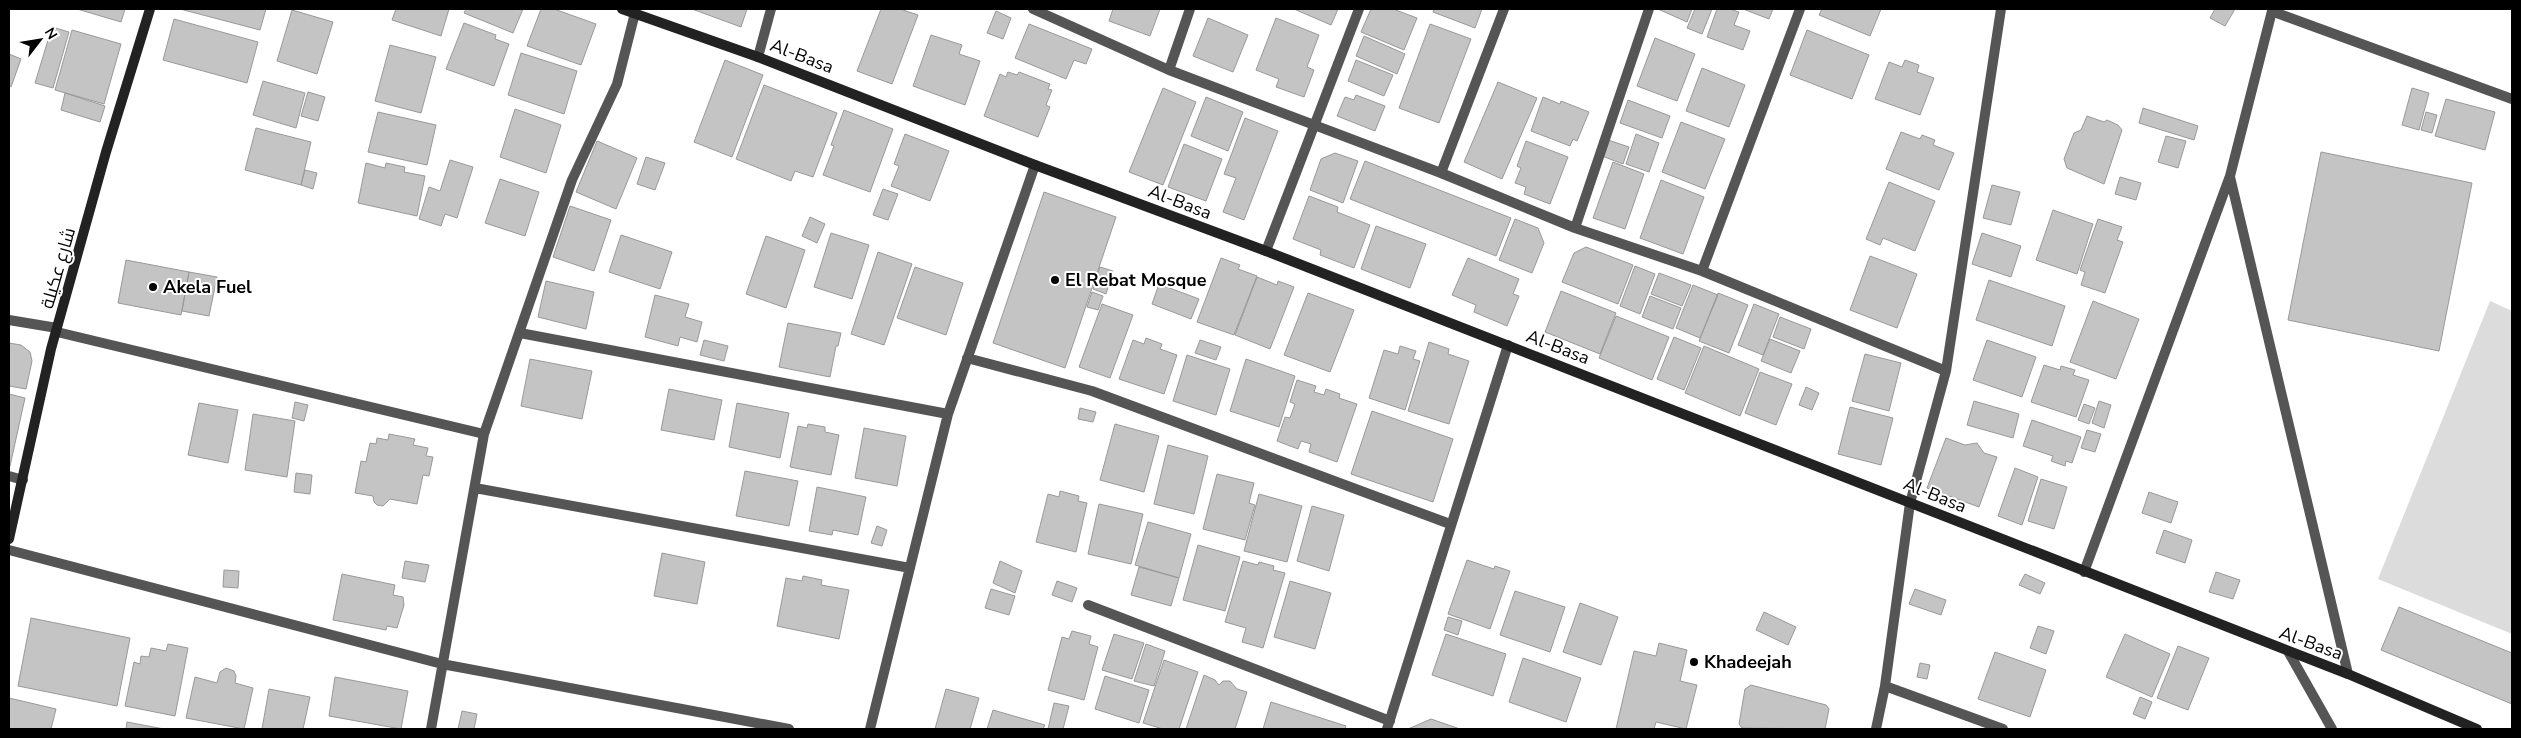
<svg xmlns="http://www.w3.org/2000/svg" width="2521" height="738" viewBox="0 0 2521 738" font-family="'Nunito Sans',Cairo,sans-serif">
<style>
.green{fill:#dcdcdc}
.building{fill:#c4c4c4;stroke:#999}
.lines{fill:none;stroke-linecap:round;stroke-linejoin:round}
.street{stroke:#555;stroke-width:10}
.secondary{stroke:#222;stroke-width:10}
.poi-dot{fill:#000;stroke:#fff;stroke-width:2}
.labels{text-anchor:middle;stroke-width:4;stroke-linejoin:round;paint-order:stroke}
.street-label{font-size:18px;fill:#000;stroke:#fff}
.poi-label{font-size:18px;font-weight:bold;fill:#000;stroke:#fff;text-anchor:start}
</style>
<rect width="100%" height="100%" fill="#fff"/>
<path class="green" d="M2490,301L2512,311V634L2378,579Z"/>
<path class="building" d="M77,9H125L121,22Z
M180,9H266L260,30Z
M396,9H449L441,36L392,20Z
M466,9H523L513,33L464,13Z
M541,9H554L596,24L581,65L527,46Z
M692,9H747L741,27Z
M881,9H900L918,15L892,84L857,71Z
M1113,9H1160L1150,36L1109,21Z
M1294,9H1338L1331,25Z
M1371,9H1393L1417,18L1404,50L1361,32Z
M1434,9H1482L1475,28L1433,12Z
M1658,9H1692L1687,22Z
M1695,9H1712L1702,34L1687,28Z
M1717,9H1730L1739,12L1734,25L1750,31L1743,50L1707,37Z
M1743,9H1773L1769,19Z
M1822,9H1881L1870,36L1819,15Z
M2215,9H2235L2225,26L2210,18Z
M292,10L333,22L317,74L277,61Z
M996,11L1011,18L1003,39L987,33Z
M1208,18L1248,35L1233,72L1193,56Z
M1276,18L1319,35L1307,67L1314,70L1304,97L1276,87L1279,79L1256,70Z
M174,19L258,42L247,83L163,60Z
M464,23L496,35L495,39L509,44L494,86L446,69Z
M1029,24L1092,49L1086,64L1074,60L1066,79L1015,58Z
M1430,24L1471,39L1439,123L1399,108Z
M52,27L69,32L53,88L35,83Z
M72,30L121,44L104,104L55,90Z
M1807,30L1869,55L1852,99L1790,75Z
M931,35L962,45L959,54L980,61L965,105L913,86Z
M1364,36L1405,54L1397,74L1356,56Z
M1655,38L1695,54L1677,101L1637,86Z
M390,45L436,57L421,113L375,101Z
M521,53L577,71L564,114L508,95Z
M9,54L21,59L11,87L9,86Z
M725,60L763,75L732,157L694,142Z
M1356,60L1393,75L1384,96L1348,81Z
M1905,60L1919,65L1917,72L1934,78L1920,115L1875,99L1889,62L1902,67Z
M1702,68L1745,85L1729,127L1686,111Z
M1008,72L1017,75L1019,72L1050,84L1048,89L1052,90L1046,105L1050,107L1038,137L984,116L1000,74L1006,77Z
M263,81L305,93L296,128L253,115Z
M1498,82L1537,98L1502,179L1464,162Z
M764,85L837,113L813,177L795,171L791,181L736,159Z
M1163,88L1196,102L1163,185L1129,172Z
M2412,88L2429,93L2419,130L2402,125Z
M308,92L325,97L318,121L301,116Z
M65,93L105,106L100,122L61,110Z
M1356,95L1385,106L1375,131L1337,116L1345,97L1354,100Z
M1206,97L1243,112L1228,151L1191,136Z
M1543,97L1560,104L1561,101L1589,112L1577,141L1573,139L1570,146L1531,131Z
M2446,99L2495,112L2485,150L2435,136Z
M1628,100L1670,116L1662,138L1620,123Z
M2143,108L2198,126L2194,140L2139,123Z
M515,109L561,125L546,173L500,157Z
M844,110L893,129L870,192L823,175L834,146L831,145Z
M378,112L436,125L427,165L368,152Z
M2426,112L2437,115L2432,133L2421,130Z
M2087,116L2104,122L2107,120L2118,125L2122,130L2104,184L2067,168L2064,159L2074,133L2081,130Z
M1245,118L1278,131L1244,220L1223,212L1236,178L1224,174Z
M1681,122L1725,139L1705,189L1662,172Z
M256,128L311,142L301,185L245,170Z
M1901,132L1920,139L1922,135L1935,140L1933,145L1954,153L1939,190L1886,169Z
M905,134L949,151L930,201L891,186L899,166L894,164Z
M1636,134L1659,143L1649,172L1626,164Z
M2166,136L2186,141L2178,168L2158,162Z
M1608,140L1629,147L1623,164L1602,156Z
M597,141L637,158L616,209L576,192Z
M1526,141L1568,157L1550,204L1524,194L1526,187L1515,183L1521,168L1517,166Z
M1184,144L1222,159L1206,201L1168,187Z
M2321,152L2472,183L2439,351L2288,320Z
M1335,153L1358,161L1343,203L1310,190L1321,159Z
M646,157L665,163L655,190L637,184Z
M450,160L473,167L457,218L445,214L441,226L419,219L429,187L440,191Z
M1365,161L1511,218L1496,256L1350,199Z
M1613,162L1644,174L1625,229L1593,218Z
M366,163L385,168L386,163L405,167L404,172L425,176L417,216L358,203Z
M305,170L317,173L313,189L301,185Z
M2120,177L2141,183L2136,200L2115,194Z
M500,179L539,192L525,236L485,223Z
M1661,180L1704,197L1683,254L1640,238Z
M1889,182L1935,201L1915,251L1883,238L1880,245L1866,239Z
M1992,185L2020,192L2011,225L1983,218Z
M883,189L898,194L888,220L873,215Z
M1044,192L1116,217L1065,368L993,343Z
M1309,196L1338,207L1337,212L1370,225L1354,268L1320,255L1321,250L1293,239Z
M570,206L611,220L594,271L553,257Z
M2053,210L2093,224L2077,274L2036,260Z
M810,217L825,224L817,243L802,236Z
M1515,219L1538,228L1544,243L1532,273L1499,260Z
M2098,219L2122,227L2117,240L2123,242L2105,293L2081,285L2085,272L2080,270Z
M1376,226L1426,244L1410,288L1361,269Z
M831,233L869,245L852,299L814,287Z
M1982,233L2021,246L2011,277L1972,264Z
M621,235L672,252L660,289L609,272Z
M766,236L805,250L786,308L746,294Z
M1586,247L1633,265L1618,304L1562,282L1574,253Z
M878,252L912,264L884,345L851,334Z
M1870,256L1917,274L1897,328L1850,310Z
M1221,258L1240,265L1238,269L1257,276L1234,335L1197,322Z
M1468,258L1519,279L1513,294L1519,296L1507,326L1474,312L1476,305L1452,295Z
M126,260L189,272L181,315L118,303Z
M1635,266L1655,274L1640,314L1620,306Z
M915,267L963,283L946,335L897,318Z
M1100,267L1113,271L1106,294L1093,289Z
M189,272L217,277L209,316L182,311Z
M1659,273L1691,285L1682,306L1651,294Z
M1257,277L1277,285L1278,281L1294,287L1270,349L1235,335Z
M1989,280L2065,306L2052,346L1976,320Z
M546,281L594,292L586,329L538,317Z
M1159,284L1199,299L1191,319L1152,304Z
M1693,285L1718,295L1700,338L1676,328Z
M1561,291L1616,313L1600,354L1545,332Z
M1092,292L1103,296L1098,310L1087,307Z
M1308,293L1354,310L1330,372L1284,355Z
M1718,293L1748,305L1729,353L1699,341Z
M655,295L689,304L685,317L702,322L697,342L680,337L678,346L645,337Z
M1650,296L1681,308L1673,329L1642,317Z
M2093,301L2139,319L2116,379L2070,362Z
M1102,304L1133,315L1110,378L1079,367Z
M1754,304L1779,314L1763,355L1738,345Z
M1616,316L1669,337L1652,380L1599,358Z
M1780,317L1811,329L1804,349L1773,337Z
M788,323L841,333L838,346H836L830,377L779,367Z
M1674,337L1701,348L1684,390L1657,379Z
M1146,338L1162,344L1160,349L1177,355L1164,394L1119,379L1133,340L1144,344Z
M1770,339L1800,351L1791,373L1761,361Z
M704,340L728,346L724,361L700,355Z
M1200,340L1221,347L1216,360L1195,353Z
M1987,340L2036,357L2022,397L1973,380Z
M1429,342L1449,349L1448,354L1469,361L1449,424L1408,411Z
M9,343L21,345L30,352L32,361L26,389L9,386Z
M1400,346L1416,351L1413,359L1420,361L1405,410L1369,398L1384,350L1398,354Z
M1704,346L1759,369L1740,416L1685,393Z
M1865,354L1901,363L1889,411L1852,401Z
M1187,355L1230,369L1216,415L1173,401Z
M530,359L592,371L582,419L521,406Z
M1246,359L1295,376L1279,427L1230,411Z
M2044,365L2060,370L2061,366L2075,370L2073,375L2089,380L2076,417L2031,402Z
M1760,372L1792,384L1776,425L1745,413Z
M1297,380L1316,386L1314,392L1324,395L1326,389L1340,394L1339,398L1357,404L1337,462L1309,452L1311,444L1301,441L1298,449L1277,441L1285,417L1290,418L1295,404L1290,402Z
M1806,387L1819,393L1812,410L1799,405Z
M669,389L722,400L714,440L661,430Z
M9,394L25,398L10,466H9Z
M1974,401L2019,414L2013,438L1967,425Z
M2099,401L2111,405L2104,428L2092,423Z
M295,402L308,405L304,421L292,418Z
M199,403L238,410L228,463L188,455Z
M737,403L789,413L780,458L729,447Z
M2084,404L2095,408L2089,424L2078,420Z
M1850,407L1893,418L1881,465L1838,454Z
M1080,408L1096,412L1093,422L1078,419Z
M1372,411L1453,439L1433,502L1351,474Z
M253,414L295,421L287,477L245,470Z
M2032,420L2081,437L2072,463L2066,461L2065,466L2051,461L2053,456L2023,446Z
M808,424L825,427V432L839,435L831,475L790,467L798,426L807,428Z
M1115,424L1159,436L1144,492L1100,480Z
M864,428L906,436L897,486L855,478Z
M2087,430L2101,434L2095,452L2081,448Z
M389,434L415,439L413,445L428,448L426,456L433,457L429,476L423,475L417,504L390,499L383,506L377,505L374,502L373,496L355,493L361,461L366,462L370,443L376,444L377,438L388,440Z
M1946,438L1965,445L1977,443L1984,453L1997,457L1979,507L1927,488Z
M1168,445L1208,456L1194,514L1154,504Z
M2015,468L2038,477L2022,525L1998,516Z
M745,471L798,481L789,526L736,516Z
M296,473L312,475L310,494L294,492Z
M1217,474L1254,483L1249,503L1255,505L1245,540L1203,529Z
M2041,479L2067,487L2054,529L2028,521Z
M817,487L866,497L858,535L833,530L832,535L809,531Z
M1060,491L1079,496L1078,501L1087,503L1076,552L1036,542L1048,494L1059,497Z
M2149,492L2178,502L2171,523L2142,513Z
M1259,494L1302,506L1287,562L1244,551Z
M1099,504L1143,514L1131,564L1088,554Z
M1312,506L1344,515L1329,571L1297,561Z
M1148,522L1191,534L1179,578L1135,565Z
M877,526L887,530L882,546L871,543Z
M2164,530L2192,540L2185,563L2156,553Z
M1198,545L1240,557L1225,611L1183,600Z
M662,553L705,562L697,604L654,596Z
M1467,560L1494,569L1495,566L1510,571L1490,629L1448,614Z
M405,561L429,565L425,582L402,578Z
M1000,561L1022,571L1015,593L993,583Z
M1243,561L1258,565L1259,562L1274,566L1273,570L1285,573L1263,648L1242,642L1246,628L1225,622Z
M1139,567L1179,578L1171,606L1131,595Z
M224,570L239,571L238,588L223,587Z
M2216,572L2240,580L2233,599L2209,592Z
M342,574L395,585L393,595L403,597L404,605L397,628L387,626L386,630L333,620Z
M2025,574L2045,583L2040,594L2019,585Z
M803,576L822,580L821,585L849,590L839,639L777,626L786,578L802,581Z
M1057,581L1077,588L1072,602L1052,595Z
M1290,581L1331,593L1315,649L1274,637Z
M991,589L1015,596L1009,615L985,608Z
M1915,589L1946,600L1941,615L1909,604Z
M1515,591L1565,607L1550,652L1500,635Z
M1580,603L1618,617L1601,665L1563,652Z
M2399,607L2512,653V704L2381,650Z
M1764,612L1796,627L1788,645L1756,630Z
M1448,617L1462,621L1458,635L1444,630Z
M31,618L130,638L117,706L18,686Z
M2038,626L2054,631L2046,654L2030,648Z
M1072,631L1091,636L1089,644L1098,647L1084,700L1048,690L1062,637L1069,639Z
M1114,634L1144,643L1132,679L1102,670Z
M1446,634L1506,654L1493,696L1432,675Z
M2125,634L2170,654L2152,697L2106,677Z
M1659,643L1687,650L1680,681L1697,685L1686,729L1656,722L1654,729H1616L1634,651L1656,656Z
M168,644L188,648L175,716L125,706L134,662L140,664L141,656L149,657L151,648L166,651Z
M1146,644L1165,651L1154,686L1134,681Z
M2178,646L2209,658L2188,710L2157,698Z
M1995,652L2046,670L2030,717L1978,699Z
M1523,658L1581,678L1566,722L1509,702Z
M1164,660L1198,672L1179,729H1163L1143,723Z
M1920,663L1930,665L1927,679L1917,677Z
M226,668L234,671L236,676L235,683L253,688L244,729L186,718L195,677L217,683L220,672Z
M1204,675L1215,680L1219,685L1223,681H1230L1237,689L1247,692L1235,729H1186Z
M1105,676L1149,690L1139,723L1095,709Z
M335,677L408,691L401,729L329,716Z
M1751,685L1826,705L1829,709L1825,729L1742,728L1739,724L1745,689Z
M269,689L310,697L303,729H262Z
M946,689L979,698L970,729H935Z
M2140,697L2152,702L2145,719L2133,714Z
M9,698L56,709L51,729H9Z
M1271,702L1346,726L1345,729H1263Z
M1054,703L1069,706L1063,729H1048Z
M993,710L1045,725L1043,729H987Z
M462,711L477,714L474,729H458Z
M1431,719L1460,729H1408Z
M127,722L164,729H126Z"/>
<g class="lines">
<path class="street" d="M1033,9L1169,70L1441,173L1575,228L1702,271L1946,371
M2274,12L2512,99
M758,57L771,9
M1169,70L1190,9
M1441,173L1504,9
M2230,177L2348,674
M1575,228L1649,9
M1266,251L1359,9
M1702,271L1800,9
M9,320L57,328
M57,332L484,434
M520,333L948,414
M967,358L1092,391L1450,524
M9,476L23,480
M475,488L910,568
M9,550L442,664L789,729
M2084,572L2230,176L2272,11L2274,12L2275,9
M1088,605L1390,721
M2289,653L2332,729
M1885,686L2003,729
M431,729L484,434L572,180L617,84L635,13
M870,729L948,414L1035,165
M1387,729L1508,345
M1876,729L1885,686L1910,503L1946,371L2001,9"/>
<path class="secondary" d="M622,9L758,57L1035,165L1266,251L2348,674L2477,729
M9,539L51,349L106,152L150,9"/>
</g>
<g class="poi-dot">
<circle cx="1055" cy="280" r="5"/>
<circle cx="153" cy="287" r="5"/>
<circle cx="1694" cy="662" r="5"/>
</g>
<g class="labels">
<g class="street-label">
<text transform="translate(802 56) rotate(21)" y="6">Al-Basa</text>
<text transform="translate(1180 202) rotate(21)" y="6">Al-Basa</text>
<text transform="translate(58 268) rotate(-74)" y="6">شارع عكيلة</text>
<text transform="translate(1558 347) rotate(21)" y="6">Al-Basa</text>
<text transform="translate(1935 495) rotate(22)" y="6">Al-Basa</text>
<text transform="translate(2311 643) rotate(20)" y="6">Al-Basa</text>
</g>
<g class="poi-label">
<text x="1065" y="286">El Rebat Mosque</text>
<text x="163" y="293">Akela Fuel</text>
<text x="1704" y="668">Khadeejah</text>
</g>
</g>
<rect width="2521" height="738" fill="none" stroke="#000000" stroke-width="20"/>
<g transform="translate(40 40) rotate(59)" stroke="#ffffff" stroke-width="4" paint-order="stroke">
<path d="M0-4L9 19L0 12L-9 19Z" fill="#000000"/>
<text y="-8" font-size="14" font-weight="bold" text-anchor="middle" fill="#000000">N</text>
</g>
</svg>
